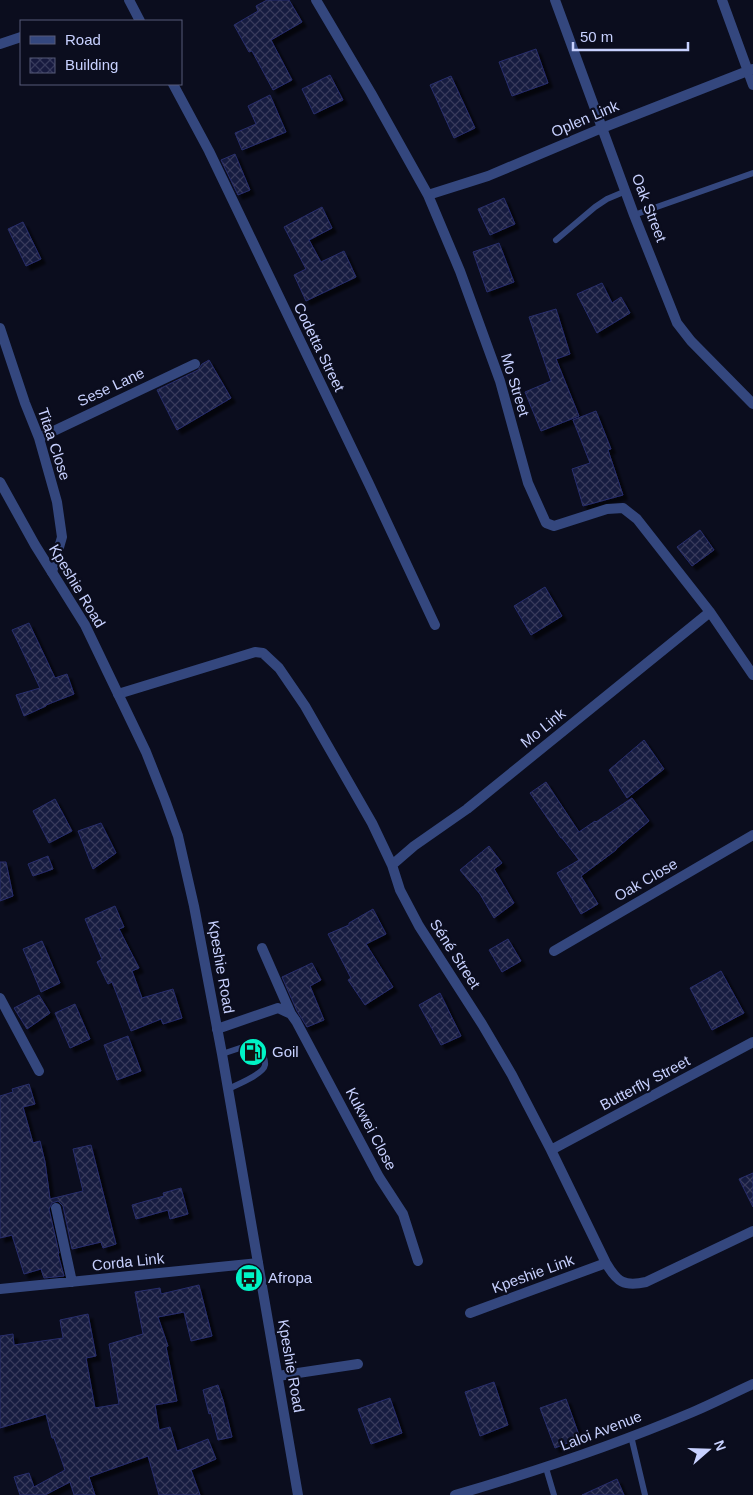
<svg xmlns="http://www.w3.org/2000/svg" width="753" height="1495" viewBox="0 0 753 1495" font-family="Arial,sans-serif">
<style>
.building{fill:url(#building-cross-hatch);stroke:#282e6c;filter:url(#shadow)}
.lines{fill:none;stroke-linecap:round;stroke-linejoin:round}
.service{stroke:#34477e;stroke-width:6}
.minor{stroke:#34477e;stroke-width:10}
.tertiary{stroke:#34477e;stroke-width:10}
.labels{text-anchor:middle;stroke-width:4.5;stroke-linejoin:round;paint-order:stroke}
.street-label{font-size:15px;fill:#c8d1ff;stroke:#0b0d1e}
.poi-label{font-size:15px;fill:#c8d1ff;stroke:#0b0d1e;text-anchor:start}
</style>
<defs>
<pattern id="building-cross-hatch" width="8" height="8" patternUnits="userSpaceOnUse" patternTransform="scale(1.25)"><rect width="8" height="8" fill="#171a3f"/><path d="M0 0l8 8M0 8l8-8" fill="none" stroke="#373a5c"/></pattern>
<filter id="shadow"><feDropShadow dx="4.5" dy="4.5" stdDeviation="1" flood-color="#0009"/></filter>
</defs>
<rect width="100%" height="100%" fill="#0b0d1e"/>
<path class="building" d="M267,0H289L302,22L271,40L292,80L273,90L252,51L249,52L234,25L258,11L256,6Z
M536,49L548,83L512,96L499,62Z
M330,75L343,100L314,114L302,89Z
M451,76L475,128L454,138L430,85Z
M270,95L286,132L242,150L235,133L256,124L248,106Z
M235,154L250,190L238,195L221,160Z
M504,198L515,224L490,235L478,209Z
M322,207L332,228L309,240L321,262L344,251L356,277L306,301L294,275L306,269L284,227Z
M23,222L41,259L26,266L8,229Z
M499,243L514,282L487,292L473,252Z
M602,283L612,303L621,297L630,313L597,333L577,294Z
M556,309L570,354L556,359L579,416L541,431L525,392L551,381L529,317Z
M209,360L231,398L177,430L157,390L198,370L202,364Z
M596,411L611,449L608,450L623,495L583,506L572,469L590,463L573,420Z
M700,530L714,550L692,566L677,547Z
M545,587L562,616L531,635L514,606Z
M29,623L55,678L67,674L74,694L46,705V706L24,716L16,695L40,688L12,630Z
M644,740L664,769L627,798L609,770Z
M546,782L579,832L595,821L596,822L632,798L649,821L616,849V850L581,876L598,904L581,914L557,873L579,860L562,838H561L530,793Z
M55,799L72,831L49,843L33,811Z
M101,823L116,853L93,869L78,831Z
M489,846L502,863L494,869L514,903L494,918L480,894L460,870Z
M48,856L53,869L33,876L28,864Z
M0,862H6L13,896L0,901Z
M115,906L124,927L119,929L139,968L132,971L142,998L173,989L182,1018L163,1024L161,1019L131,1031L112,982L108,984L97,962L102,959L85,919Z
M373,909L386,934L366,944L393,987L365,1005L348,980L351,978L328,934L349,925V923Z
M508,939L521,961L502,972L489,950Z
M42,941L60,983L41,992L23,949Z
M312,963L321,980L310,986L324,1020L307,1027L297,1011L282,977Z
M721,971L744,1013L712,1030L690,988Z
M440,993L461,1036L441,1045L419,1005Z
M39,995L50,1013L27,1029L14,1008Z
M75,1004L90,1039L70,1048L55,1013Z
M128,1036L141,1071L117,1080L104,1045Z
M29,1084L35,1104L23,1107L33,1143L40,1141L45,1162L50,1199L83,1191L73,1149L91,1145L116,1244L103,1248L101,1242L72,1249L63,1206L58,1201L52,1203L49,1209L59,1253L58,1254L64,1276L44,1278L41,1269L24,1274L12,1235L0,1238V1096L13,1092L12,1089Z
M753,1173V1207L739,1179Z
M181,1188L188,1214L170,1219L168,1210L136,1219L132,1205L164,1196L163,1193Z
M199,1285L212,1336L191,1341L184,1312L158,1317L168,1346L166,1347L177,1401L155,1405L159,1430L170,1427L177,1451L208,1439L216,1459L191,1470L200,1495H159L148,1456L89,1477L95,1495H74L70,1482L45,1495H20L14,1477L29,1473L34,1487L65,1470L54,1438H52L46,1414L0,1428V1336L13,1334L14,1345L63,1338L60,1320L88,1314L96,1356L86,1358L95,1408L119,1404L109,1344L143,1334L135,1292L160,1288L161,1294Z
M494,1382L508,1425L480,1436L465,1392Z
M218,1385L223,1400L232,1437L218,1440L211,1413L209,1414L203,1390Z
M390,1398L402,1433L371,1444L358,1409Z
M566,1399L580,1438L555,1448L540,1408Z
M617,1479L624,1495H582Z"/>
<g class="lines">
<path class="service" d="M634,215L753,173
M556,240L595,207L607,199L626,191
M222,1054L252,1044L259,1046C262,1052 266,1059 265,1065C264,1074 236,1085 228,1089
M631,1436L645,1495
M546,1468L554,1495"/>
<path class="minor" d="M129,0L140,21
M316,0L371,93L428,195L460,271L500,381L528,483L546,523L554,526L607,509L623,508L637,519L710,612L753,675
M555,0L634,215L677,323L691,341L753,404
M722,0L753,85
M0,44L21,37
M173,84L209,151L369,484L435,625
M428,195L488,176L602,128L753,69
M0,328L25,403L39,438L57,502L62,537L52,572
M39,438L195,364
M118,694L255,652L263,653L279,668L305,706L317,727L372,823L392,865L400,890L419,926L482,1024L512,1075L551,1150L606,1263C617,1282 624,1287 646,1282L753,1231
M392,865L414,846L467,809L710,612
M262,948L291,1014
M554,951L753,835
M0,998L39,1071
M217,1029L278,1008L291,1014L296,1021L379,1177L403,1214L418,1261
M551,1150L753,1042
M56,1208L72,1282
M0,1289L258,1263
M470,1313L606,1263
M278,1376L358,1364
M455,1495C534,1472 612,1446 688,1414C710,1405 731,1394 753,1384"/>
<path class="tertiary" d="M0,482L35,545L85,625L146,752L165,800L178,836L194,906L222,1054L298,1495"/>
</g>
<defs>
<symbol id="fuel-disc" viewBox="-11 -11 22 22"><circle r="9.5" fill="#00f3c5" stroke="#0b0d1e"/><path d="M-5.5-6h7V0h2V4h1.3V-2.5L3-4.5l.8-.8L6-3V5H2.5V1h-1V6h-7ZM-4.2-4.7v3.2H.2V-4.7Z" fill="#111"/></symbol>
<symbol id="bus-disc" viewBox="-11 -11 22 22"><circle r="9.5" fill="#00f3c5" stroke="#0b0d1e"/><path d="M-5-6H5V4H4V6H2V4H-2V6H-4V4H-5ZM-3.5-4V0h7V-4ZM-3.5 1.2v1.5H-2V1.2ZM2 1.2v1.5H3.5V1.2Z" fill="#111"/></symbol>
</defs>
<g fill-rule="evenodd">
<use href="#fuel-disc" x="237" y="1036" width="32" height="32"/>
<use href="#bus-disc" x="233" y="1262" width="32" height="32"/>
</g>
<g class="labels">
<g class="street-label">
<text transform="translate(585 119) rotate(-23)" y="5">Oplen Link</text>
<text transform="translate(649 208) rotate(69)" y="5">Oak Street</text>
<text transform="translate(319 347) rotate(64)" y="5">Codetta Street</text>
<text transform="translate(515 385) rotate(73)" y="5">Mo Street</text>
<text transform="translate(111 387) rotate(-25)" y="5">Sese Lane</text>
<text transform="translate(54 444) rotate(72)" y="5">Titaa Close</text>
<text transform="translate(77 586) rotate(59)" y="5">Kpeshie Road</text>
<text transform="translate(543 728) rotate(-39)" y="5">Mo Link</text>
<text transform="translate(646 880) rotate(-30)" y="5">Oak Close</text>
<text transform="translate(455 954) rotate(57)" y="5">Séné Street</text>
<text transform="translate(221 967) rotate(80)" y="5">Kpeshie Road</text>
<text transform="translate(645 1083) rotate(-28)" y="5">Butterfly Street</text>
<text transform="translate(371 1129) rotate(62)" y="5">Kukwei Close</text>
<text transform="translate(128 1262) rotate(-6)" y="5">Corda Link</text>
<text transform="translate(533 1274) rotate(-20)" y="5">Kpeshie Link</text>
<text transform="translate(291 1366) rotate(80)" y="5">Kpeshie Road</text>
<text transform="translate(601 1431) rotate(-21)" y="5">Laloi Avenue</text>
</g>
<g class="poi-label">
<text x="272" y="1057">Goil</text>
<text x="268" y="1283">Afropa</text>
</g>
</g>
<rect x="20" y="20" width="162" height="65" fill="#0b0d1e" stroke="#575b78"/>
<rect x="30" y="36" width="25" height="8" fill="#34477e" stroke="#575b78"/>
<text x="65" y="45" font-size="15" fill="#c8d1ff">Road</text>
<rect x="30" y="58" width="25" height="15" fill="url(#building-cross-hatch)" stroke="#575b78"/>
<text x="65" y="70" font-size="15" fill="#c8d1ff">Building</text>
<g transform="translate(708 1450) rotate(70)" stroke="#0b0d1e" stroke-width="4" paint-order="stroke">
<path d="M0-4L9 19L0 12L-9 19Z" fill="#c8d1ff"/>
<text y="-8" font-size="14" font-weight="bold" text-anchor="middle" fill="#c8d1ff">N</text>
</g>
<path d="M573 42v8h115v-8" fill="none" stroke="#c8d1ff" stroke-width="2.5"/>
<text x="580" y="42" font-size="15" fill="#c8d1ff" stroke="#0b0d1e" stroke-width="4" paint-order="stroke">50 m</text>
</svg>
